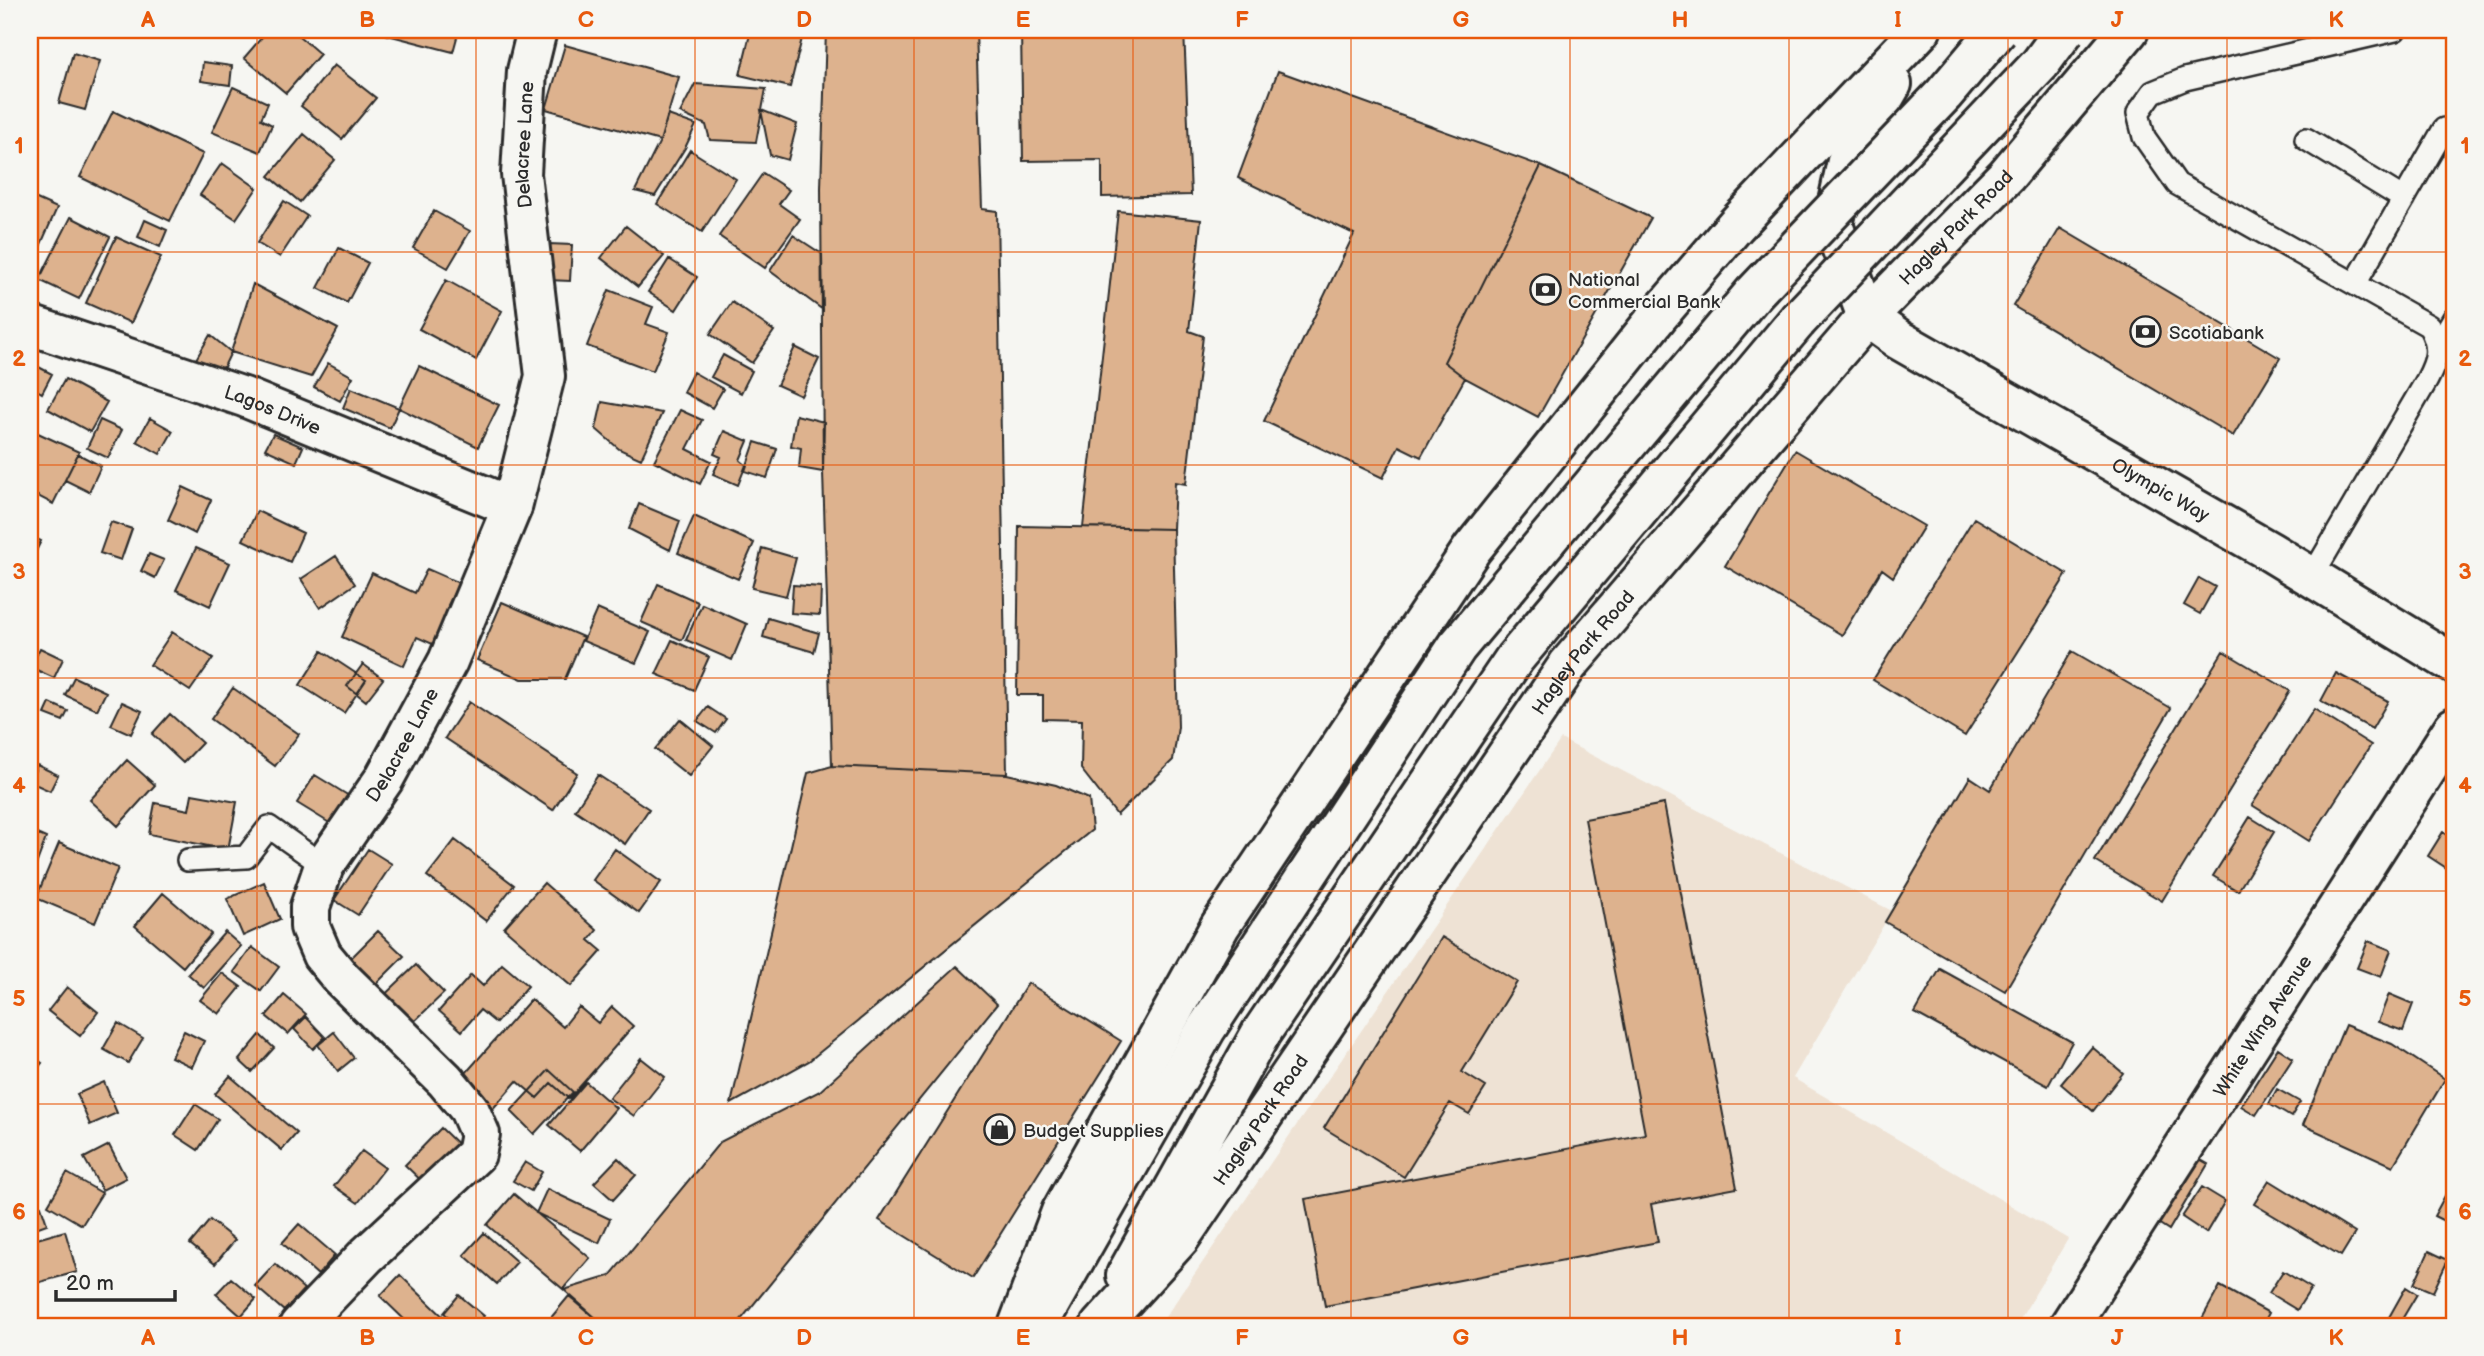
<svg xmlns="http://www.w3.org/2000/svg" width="2484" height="1356" viewBox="0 0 2484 1356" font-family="'Balsamiq Sans',sans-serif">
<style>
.built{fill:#eee2d4}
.building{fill:#ddb28e;stroke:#2b2b2b;stroke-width:2}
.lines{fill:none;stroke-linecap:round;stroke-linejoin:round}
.lane-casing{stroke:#2b2b2b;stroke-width:26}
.street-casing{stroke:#2b2b2b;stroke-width:44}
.secondary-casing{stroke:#2b2b2b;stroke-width:44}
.primary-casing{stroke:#2b2b2b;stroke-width:44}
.lane{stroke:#f6f6f2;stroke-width:21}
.street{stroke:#f6f6f2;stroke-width:38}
.secondary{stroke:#f6f6f2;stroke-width:38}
.primary{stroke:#f6f6f2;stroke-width:38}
.primary-bridge-casing{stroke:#2b2b2b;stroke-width:44;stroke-linecap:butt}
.primary-bridge{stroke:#f6f6f2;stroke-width:38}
.grid{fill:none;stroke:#e8590c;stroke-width:2;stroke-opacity:0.55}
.labels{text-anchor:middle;stroke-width:5;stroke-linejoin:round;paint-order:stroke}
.street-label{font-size:19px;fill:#2b2b2b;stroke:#f6f6f2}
.poi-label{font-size:19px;fill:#2b2b2b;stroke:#f6f6f2;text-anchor:start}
.neatline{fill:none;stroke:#e8590c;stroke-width:2.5}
.grid-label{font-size:23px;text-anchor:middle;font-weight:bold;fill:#e8590c}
</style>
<rect width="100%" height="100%" fill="#f6f6f2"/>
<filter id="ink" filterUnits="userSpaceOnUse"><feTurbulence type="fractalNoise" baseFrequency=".0143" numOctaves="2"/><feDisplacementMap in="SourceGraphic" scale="14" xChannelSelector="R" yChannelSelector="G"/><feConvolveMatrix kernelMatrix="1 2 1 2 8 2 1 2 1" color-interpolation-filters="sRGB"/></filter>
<g filter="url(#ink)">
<path class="built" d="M1561,739L1892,911L1793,1078L2068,1239L2016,1326H1159Z"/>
<path class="building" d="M268,30H292L320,54L286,93L244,58Z
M381,30H459L453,52L380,33Z
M751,30H804L790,87L740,75Z
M826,30H976L982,209L997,211L1007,774L832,766L823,472L821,188Z
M1021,30H1184L1191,195L1102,197V160L1023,161Z
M565,45L679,77L660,141L546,109Z
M73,53L100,61L85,110L59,103Z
M203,62L232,66L230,85L201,81Z
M334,65L376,98L342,139L301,106Z
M1278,71L1541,166L1444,362L1465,378L1421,457L1399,446L1383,478L1264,421L1354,234L1238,178Z
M695,84L766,89L756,142L710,140L706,125L680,113Z
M233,87L268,103L261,119L272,125L260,152L212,132Z
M761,110L797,124L788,160L770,155Z
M113,111L203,154L170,221L80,177Z
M668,115L696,125L685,148L655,196L635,191L660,141Z
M304,134L335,160L300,202L269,176Z
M690,150L736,179L702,232L657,204Z
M222,163L257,188L236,219L200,195Z
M1541,166L1651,218L1538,417L1465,378L1444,362Z
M763,173L789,190L779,204L800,219L765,268L719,236Z
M30,196L57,208L30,269Z
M284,201L307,216L280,257L257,243Z
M434,211L470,231L448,268L413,248Z
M1118,211L1201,220L1189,331L1203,336L1186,484L1175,482L1173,529L1083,527Z
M71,217L110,237L79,299L39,280Z
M145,220L167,230L160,247L138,237Z
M626,226L664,256L638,287L601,258Z
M2060,228L2280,358L2233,436L2013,306Z
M793,235L822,254L823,310L770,271Z
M116,237L161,257L131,323L86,303Z
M549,244L572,245L570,281L548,280Z
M339,248L368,263L347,303L318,288Z
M669,259L697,277L676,310L648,292Z
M446,280L502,311L476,360L419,329Z
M253,284L338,329L311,377L231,352Z
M609,290L653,307L646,324L669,332L653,371L587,346Z
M732,302L774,331L752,363L710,334Z
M210,335L231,352L221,373L196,359Z
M795,347L819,359L801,396L777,385Z
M723,355L752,371L741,393L711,377Z
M31,363L52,374L42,393L30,386Z
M328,363L353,377L340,401L314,387Z
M419,366L499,405L478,447L399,408Z
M693,372L723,389L712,408L683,392Z
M65,379L107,402L90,432L48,409Z
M351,388L399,408L390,428L343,408Z
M602,402L662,413L641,459L619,449L596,429Z
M680,410L702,420L687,449L711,461L700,484L654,461Z
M796,415L824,422L823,472L799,468L801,448L791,446Z
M150,418L173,431L160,454L137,441Z
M100,420L122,430L108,458L87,448Z
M724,431L748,441L740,460L746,465L738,485L713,474L721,457L714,454Z
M38,433L79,452L53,504L30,492V451Z
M273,434L303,447L296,463L265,449Z
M755,442L777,449L767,478L745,471Z
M1795,450L1924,526L1893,577L1882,569L1842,635L1725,566Z
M78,454L101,466L89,492L65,480Z
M183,487L211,500L195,534L168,520Z
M639,504L680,521L670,550L629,529Z
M257,511L303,533L290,562L243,540Z
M694,516L754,543L738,579L678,553Z
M1974,518L2067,574L1965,736L1873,680Z
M111,522L132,529L121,560L100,553Z
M1019,526L1173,529L1178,727L1173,760L1117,815L1081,769L1082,720L1043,719V695H1017Z
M30,536L41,541L30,563Z
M196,548L230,563L210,606L176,590Z
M762,548L796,558L786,596L752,588Z
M149,554L164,560L155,578L141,571Z
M336,556L355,584L320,608L301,579Z
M427,569L459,583L448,605L454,611L437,646L417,637L404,666L342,637L372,573L415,593Z
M2199,578L2215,587L2200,614L2184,605Z
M658,584L698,602L682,640L641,622Z
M793,585L821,587L820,615L791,613Z
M502,602L583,637L565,679H522L477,660Z
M702,604L747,624L732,660L686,640Z
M597,609L650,632L636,663L583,641Z
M768,618L819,633L814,652L763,637Z
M172,632L213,658L190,691L150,665Z
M672,640L709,657L694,690L656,674Z
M40,648L63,659L54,678L30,667Z
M322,651L366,680L344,713L300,685Z
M2072,651L2171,708L2005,991L1885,922L1970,777L1990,790Z
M2223,651L2290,691L2162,901L2095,861Z
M363,664L383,679L366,701L347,686Z
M2336,673L2388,701L2372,729L2321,701Z
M74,677L106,692L97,710L65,695Z
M233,688L299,734L275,766L211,719Z
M122,702L142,711L131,734L111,725Z
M469,702L577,773L553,810L445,738Z
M50,703L68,711L63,721L45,714Z
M708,707L726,719L716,733L697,721Z
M2314,709L2371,745L2309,841L2252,805Z
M170,714L202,743L183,763L152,734Z
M680,719L713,746L689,776L655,749Z
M127,760L155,785L118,826L90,800Z
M37,765L58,775L50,791L30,782Z
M832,766L1007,774L1056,785L1089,799L1092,830L809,1061L731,1104L808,773Z
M315,775L354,799L336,827L297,803Z
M598,775L649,809L625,844L575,810Z
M192,794L237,802L228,850L149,834L155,803L189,810Z
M1664,804L1737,1188L1651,1204L1658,1242L1325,1306L1305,1199L1645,1134L1585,819Z
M2250,817L2274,832L2238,891L2213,876Z
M30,831L46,838L30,881Z
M2443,832L2454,839L2451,871L2428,856Z
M455,840L514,885L486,921L427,876Z
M59,843L118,868L95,923L36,898Z
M368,849L392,864L358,915L334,900Z
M615,849L661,882L639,913L593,880Z
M264,882L280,919L243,936L227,899Z
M544,883L597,930L589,940L602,951L571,986L504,928Z
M163,893L211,934L183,967L135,926Z
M378,931L404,956L369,991L343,966Z
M225,932L241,946L204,988L188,974Z
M1442,937L1517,982L1462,1072L1486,1087L1469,1114L1450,1103L1404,1177L1324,1128Z
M2368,941L2391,950L2381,977L2357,968Z
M252,947L279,967L261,991L234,972Z
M502,964L528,986L496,1023L480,1010L462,1031L439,1011L471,975L483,986Z
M416,965L444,993L403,1032L375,1004Z
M957,966L997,1004L736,1326H605L564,1290L610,1276L720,1142L820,1091Z
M1940,969L2072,1042L2048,1086L1915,1013Z
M222,973L241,987L219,1014L200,1000Z
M1028,983L1121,1041L973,1278L879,1220Z
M67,987L98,1012L80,1036L48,1011Z
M2389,994L2413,1004L2403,1031L2378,1022Z
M284,995L306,1014L288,1034L266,1016Z
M531,999L563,1027L579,1007L598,1023L612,1007L633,1026L569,1099L551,1083L537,1098L517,1081L490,1112L457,1083Z
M306,1017L325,1037L313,1049L294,1029Z
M118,1023L143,1038L128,1063L103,1049Z
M2345,1025L2392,1044L2445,1079L2393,1166L2303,1125Z
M184,1031L204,1041L192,1067L171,1057Z
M334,1032L354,1058L338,1071L318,1045Z
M260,1035L274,1048L252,1072L239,1060Z
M2092,1047L2123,1073L2093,1111L2061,1084Z
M2278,1048L2293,1058L2256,1115L2241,1106Z
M30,1054L42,1063L30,1078Z
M641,1058L665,1077L634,1116L609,1098Z
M549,1070L573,1092L534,1134L511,1111Z
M230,1076L297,1133L282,1150L215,1094Z
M104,1082L117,1113L90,1125L77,1094Z
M586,1082L616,1108L580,1151L549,1125Z
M2277,1089L2300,1102L2291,1117L2269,1104Z
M195,1104L218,1119L198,1150L175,1135Z
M441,1128L469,1155L433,1192L405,1165Z
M109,1145L126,1178L102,1190L84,1158Z
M362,1151L385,1168L358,1203L334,1186Z
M2194,1156L2208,1164L2169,1230L2155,1221Z
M618,1158L636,1175L613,1200L594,1183Z
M525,1162L542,1172L531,1191L513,1181Z
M67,1173L102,1193L82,1225L48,1205Z
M2454,1179V1226L2434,1216Z
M2269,1180L2355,1233L2341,1256L2254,1204Z
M2202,1187L2225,1201L2206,1233L2182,1217Z
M547,1189L610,1219L599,1243L536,1213Z
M514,1194L590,1258L563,1289L487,1225Z
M41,1206L47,1224L30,1230V1211Z
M210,1220L235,1240L215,1264L190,1244Z
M299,1224L335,1255L318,1275L282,1243Z
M65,1231L77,1272L33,1284L30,1241Z
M484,1233L517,1262L497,1284L464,1255Z
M2429,1251L2448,1260L2433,1292L2414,1284Z
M275,1264L304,1289L284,1311L255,1286Z
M2283,1271L2311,1288L2297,1310L2269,1293Z
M400,1275L453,1326H411L380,1296Z
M231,1278L256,1299L241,1316L216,1294Z
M2220,1286L2269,1313L2262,1326H2198Z
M2406,1287L2417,1294L2398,1326H2384Z
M459,1295L484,1316L476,1326H459L444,1313Z
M569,1296L604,1326H544Z"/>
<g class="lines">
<defs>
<path id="lane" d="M2306,139L2404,199
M2355,284L2444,129
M2439,343L2454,318
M2311,578L2427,380C2438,359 2441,347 2429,326L2177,184L2144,137L2138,113L2153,92L2185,79L2395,30
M188,860L246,857L269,827L324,866"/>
<g id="street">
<path id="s1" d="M30,325L244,397L512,507"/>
<path id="s2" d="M299,1326L366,1256L476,1154L480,1134L469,1109L445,1080L341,978L322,955L310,927V907L324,866L384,779L448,661L512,507L545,376L521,174L527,71L537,30"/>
<path id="s3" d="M2069,1326L2454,727"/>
</g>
<g id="secondary">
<path id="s4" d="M1867,317L1899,340L2269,551L2454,664"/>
</g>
<g id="primary">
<path d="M1867,317L1833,225L1847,161L1892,84"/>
<path d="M1126,1275L1261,1033L1515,658L1797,321"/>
<path d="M1040,1321L1206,1029L1457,647L1753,294"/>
<path d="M1018,1326L1061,1212L1220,926L1472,549L1658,316L1736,225L1921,30"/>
<path id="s5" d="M1100,1326L1180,1238L1568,665L1867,317L2006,176L2129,30"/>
</g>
</defs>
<use href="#lane" class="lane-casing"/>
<use href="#street" class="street-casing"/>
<use href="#secondary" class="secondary-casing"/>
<use href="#primary" class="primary-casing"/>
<use href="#lane" class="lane"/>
<use href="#street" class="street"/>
<use href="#secondary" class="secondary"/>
<use href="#primary" class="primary"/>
<defs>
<path id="primary-bridge" d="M1753,294L1944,94L1998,30
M1797,321L2040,64L2065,30"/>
</defs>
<use href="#primary-bridge" class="primary-bridge-casing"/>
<use href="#primary-bridge" class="primary-bridge"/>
</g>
</g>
<path class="grid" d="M257,30V1326M476,30V1326M695,30V1326M914,30V1326M1133,30V1326M1351,30V1326M1570,30V1326M1789,30V1326M2008,30V1326M2227,30V1326M30,252H2454M30,465H2454M30,678H2454M30,891H2454M30,1104H2454"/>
<defs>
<symbol id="bank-ring" viewBox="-11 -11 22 22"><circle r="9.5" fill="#f6f6f2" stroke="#2b2b2b" stroke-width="1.5"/><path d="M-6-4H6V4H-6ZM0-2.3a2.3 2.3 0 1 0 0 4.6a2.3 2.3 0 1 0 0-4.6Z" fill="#2b2b2b"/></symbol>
<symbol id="shop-ring" viewBox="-11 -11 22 22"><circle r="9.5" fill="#f6f6f2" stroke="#2b2b2b" stroke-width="1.5"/><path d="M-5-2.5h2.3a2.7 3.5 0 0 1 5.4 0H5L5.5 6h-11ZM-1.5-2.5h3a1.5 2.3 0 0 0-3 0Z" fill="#2b2b2b"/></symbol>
</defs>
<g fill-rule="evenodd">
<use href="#bank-ring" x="1528" y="272" width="35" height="35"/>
<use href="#bank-ring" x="2128" y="314" width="35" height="35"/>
<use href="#shop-ring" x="982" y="1112" width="35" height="35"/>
</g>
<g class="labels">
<g class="street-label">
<text dy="7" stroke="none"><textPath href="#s2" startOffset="1376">Delacree Lane</textPath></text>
<text dy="7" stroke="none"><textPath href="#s5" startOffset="1396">Hagley Park Road</textPath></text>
<text dy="7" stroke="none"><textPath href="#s1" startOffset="257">Lagos Drive</textPath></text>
<text dy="7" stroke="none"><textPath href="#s4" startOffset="341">Olympic Way</textPath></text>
<text dy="7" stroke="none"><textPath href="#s5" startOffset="830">Hagley Park Road</textPath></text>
<text dy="7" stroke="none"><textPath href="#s2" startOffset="746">Delacree Lane</textPath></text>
<text dy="7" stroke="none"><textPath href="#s3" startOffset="357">White Wing Avenue</textPath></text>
<text dy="7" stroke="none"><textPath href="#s5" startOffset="262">Hagley Park Road</textPath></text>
</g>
<g class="poi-label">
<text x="1568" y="286">National<tspan x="1568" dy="22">Commercial Bank</tspan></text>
<text x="2169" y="339">Scotiabank</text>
<text x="1023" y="1137">Budget Supplies</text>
</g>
</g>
<rect width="2484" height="1356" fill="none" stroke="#f6f6f2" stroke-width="77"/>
<path d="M56 1290v10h119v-10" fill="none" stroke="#2b2b2b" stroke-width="3.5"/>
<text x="66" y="1290" font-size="21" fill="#2b2b2b" stroke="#f6f6f2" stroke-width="5" paint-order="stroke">20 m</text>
<rect x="38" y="38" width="2408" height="1280" class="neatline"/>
<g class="grid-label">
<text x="148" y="27">A</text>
<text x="367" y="27">B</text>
<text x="586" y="27">C</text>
<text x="804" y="27">D</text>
<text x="1023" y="27">E</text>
<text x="1242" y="27">F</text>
<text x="1461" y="27">G</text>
<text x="1680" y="27">H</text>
<text x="1898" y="27">I</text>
<text x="2117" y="27">J</text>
<text x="2336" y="27">K</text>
<text x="19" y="153">1</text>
<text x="2465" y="153">1</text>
<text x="19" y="366">2</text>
<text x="2465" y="366">2</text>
<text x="19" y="579">3</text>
<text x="2465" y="579">3</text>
<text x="19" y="793">4</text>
<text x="2465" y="793">4</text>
<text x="19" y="1006">5</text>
<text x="2465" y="1006">5</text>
<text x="19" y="1219">6</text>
<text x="2465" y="1219">6</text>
<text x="148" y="1345">A</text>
<text x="367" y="1345">B</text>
<text x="586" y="1345">C</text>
<text x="804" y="1345">D</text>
<text x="1023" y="1345">E</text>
<text x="1242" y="1345">F</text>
<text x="1461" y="1345">G</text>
<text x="1680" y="1345">H</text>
<text x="1898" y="1345">I</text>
<text x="2117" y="1345">J</text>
<text x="2336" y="1345">K</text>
</g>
</svg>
